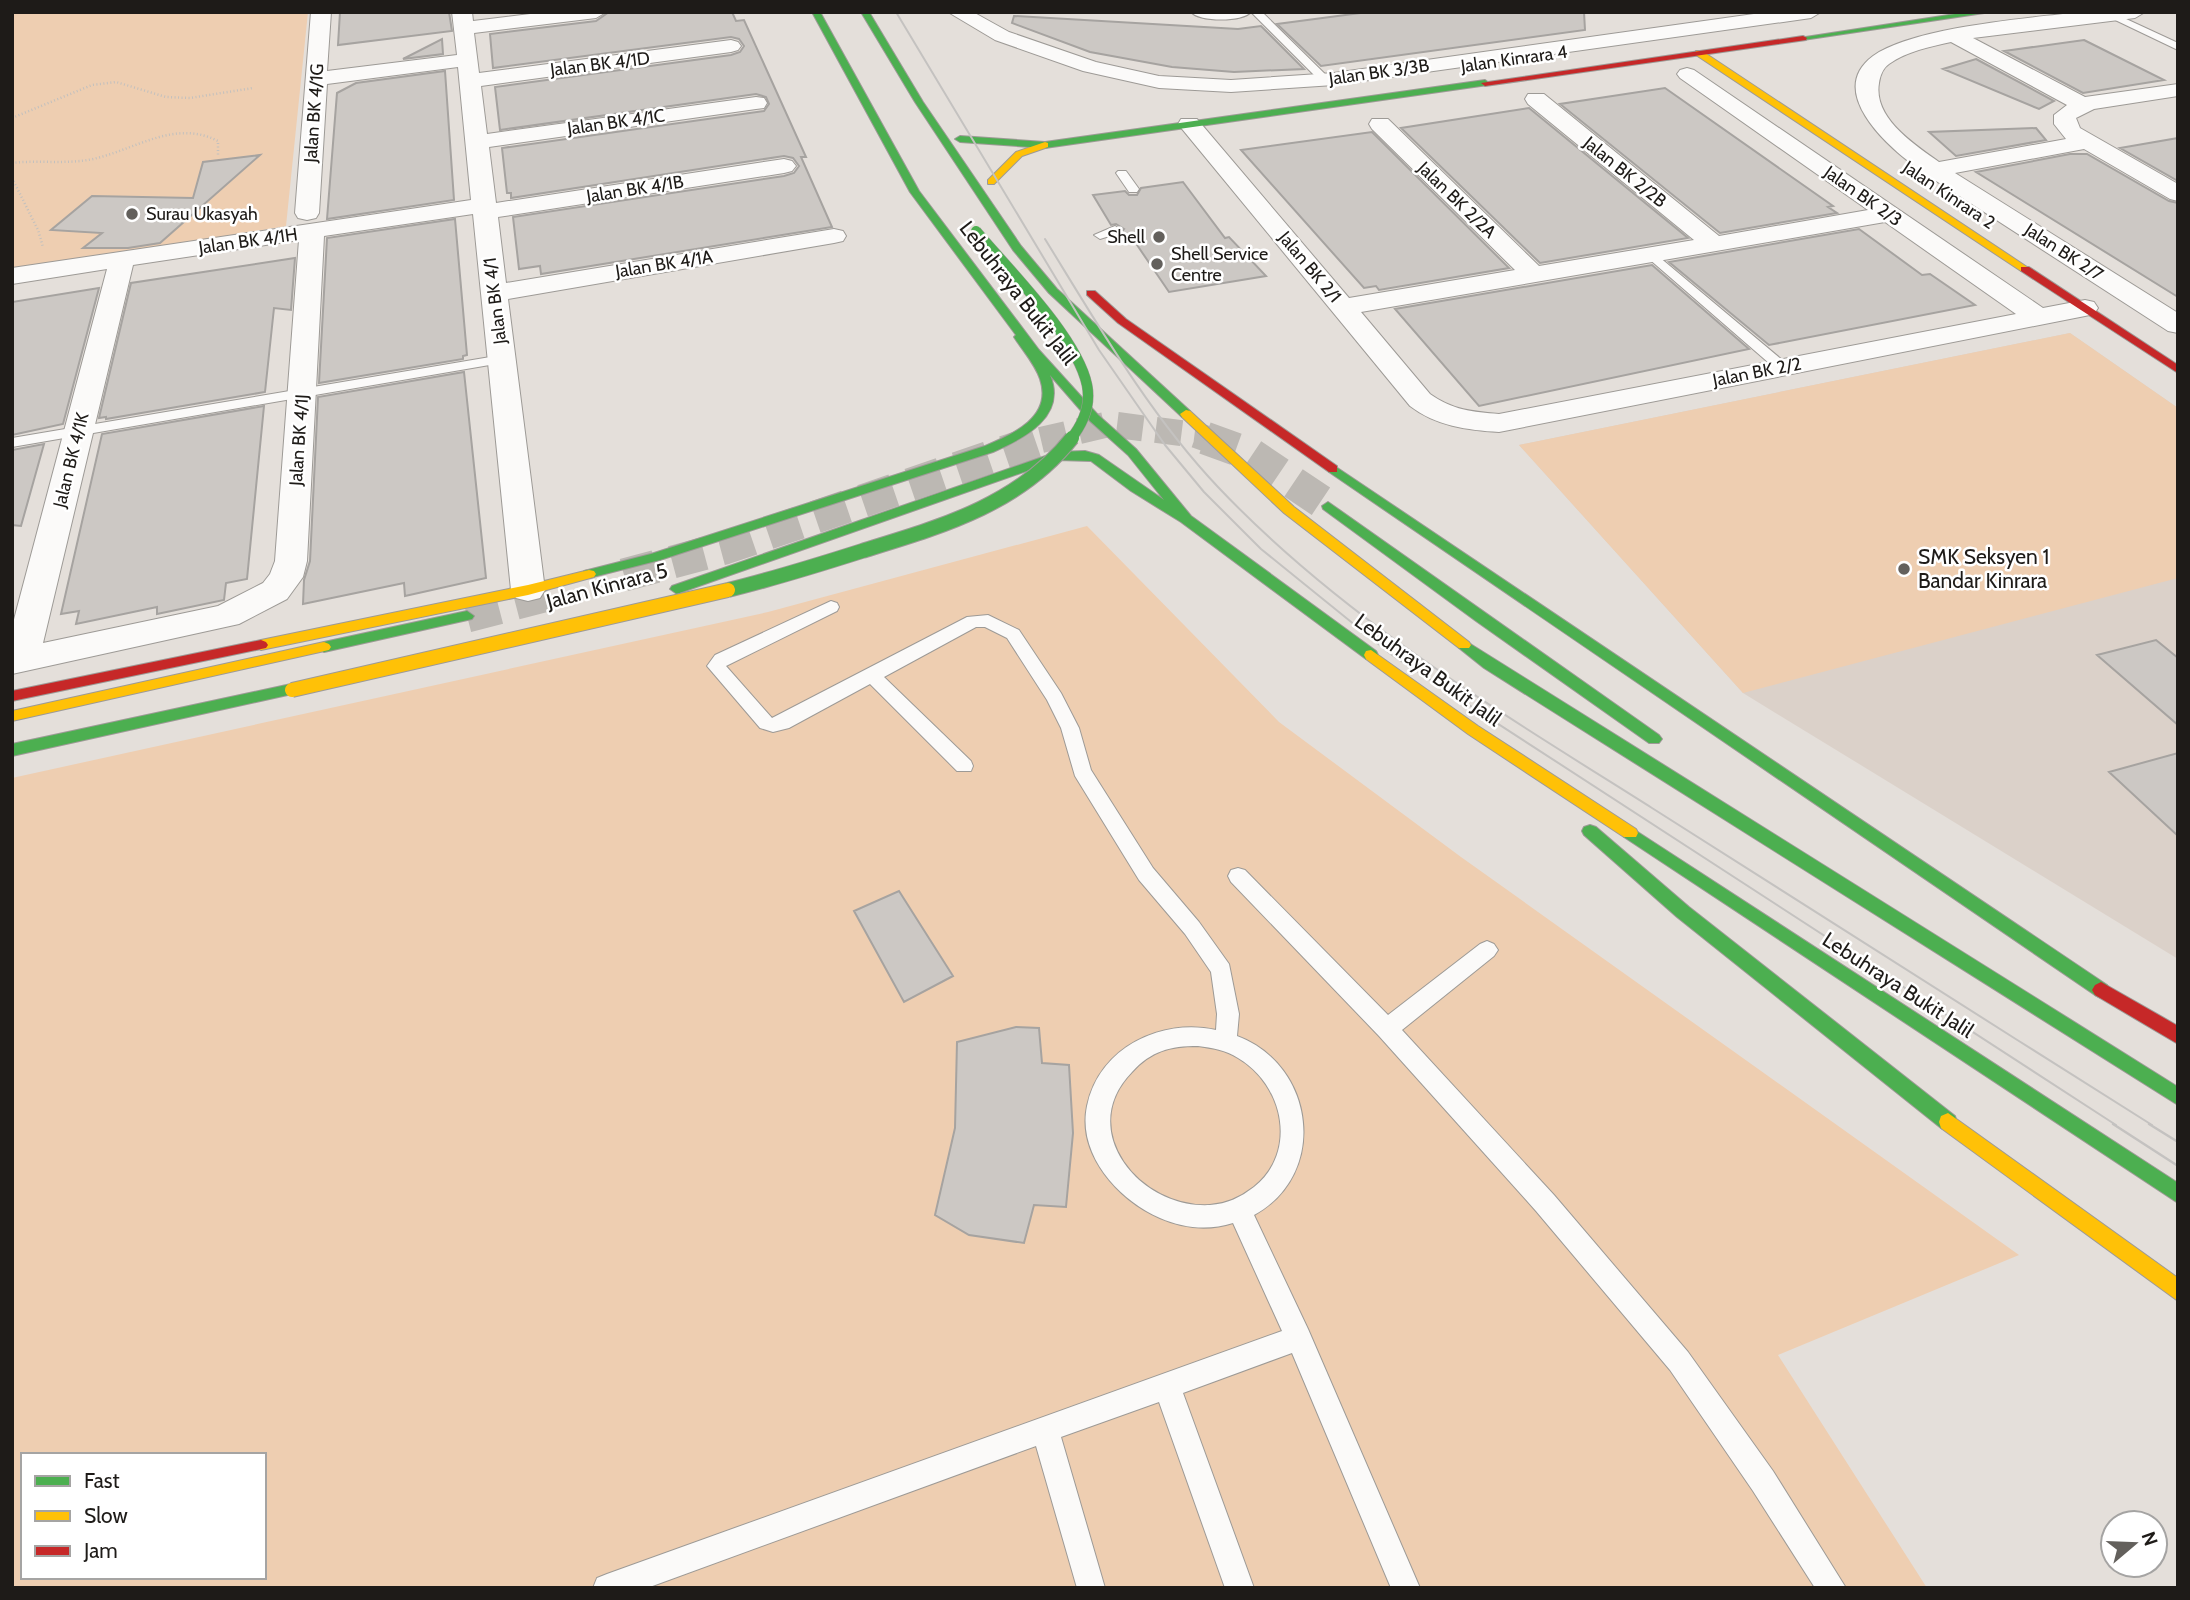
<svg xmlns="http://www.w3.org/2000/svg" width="2190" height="1600" viewBox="0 0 2190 1600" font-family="Cabin,sans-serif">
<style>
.built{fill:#dbd1c9}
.green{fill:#eeceb1;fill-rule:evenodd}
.building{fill:#ccc8c4;stroke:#a6a3a0;stroke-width:2}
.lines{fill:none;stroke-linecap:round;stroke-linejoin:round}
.highway-tunnel-far1{stroke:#bcb8b3;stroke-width:26;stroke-dasharray:26 13;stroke-linecap:butt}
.highway-tunnel{stroke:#bcb8b3;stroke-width:33;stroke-dasharray:33 17;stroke-linecap:butt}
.lane-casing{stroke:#9d9a96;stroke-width:2}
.street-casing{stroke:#9d9a96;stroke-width:2}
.fast-casing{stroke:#9d9a96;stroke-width:2}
.slow-casing{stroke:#9d9a96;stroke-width:2}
.jam-casing{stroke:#9d9a96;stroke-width:2}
.path{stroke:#c2c0be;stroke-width:2.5;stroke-dasharray:1 2.5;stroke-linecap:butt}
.lane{fill:#fbfaf9;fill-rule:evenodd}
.street{fill:#fbfaf9;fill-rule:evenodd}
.fast{fill:#4caf50;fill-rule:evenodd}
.slow{fill:#ffc107;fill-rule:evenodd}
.jam{fill:#c62828;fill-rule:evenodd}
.tram-far1{stroke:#c4c2c0;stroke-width:2}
.tram{stroke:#c4c2c0;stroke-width:2.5}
.fast-bridge-far1-casing{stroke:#9d9a96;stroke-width:11;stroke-linecap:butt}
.fast-bridge-casing{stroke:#9d9a96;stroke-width:16;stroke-linecap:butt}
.slow-bridge-casing{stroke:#9d9a96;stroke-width:16;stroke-linecap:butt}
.fast-bridge-far1{stroke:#4caf50;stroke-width:10}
.fast-bridge{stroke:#4caf50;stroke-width:14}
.slow-bridge{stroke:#ffc107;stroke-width:14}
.poi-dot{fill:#63605c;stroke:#fff;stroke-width:2.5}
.labels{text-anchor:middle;stroke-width:5;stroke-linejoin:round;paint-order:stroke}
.far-street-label{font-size:18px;fill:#1e1b18;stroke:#fff}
.far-poi-label{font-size:18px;fill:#1e1b18;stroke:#fff;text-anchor:start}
.street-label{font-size:21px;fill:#1e1b18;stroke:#fff}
.poi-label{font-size:21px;fill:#1e1b18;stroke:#fff;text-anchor:start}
</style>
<rect width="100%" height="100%" fill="#e4dfda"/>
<path class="built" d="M2070,333L2178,408V959L1743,693L1519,445Z"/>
<path class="green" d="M12,12H308L286,226L12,274Z
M2070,333L2178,408V578L1743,693L1519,445Z
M1087,526L1279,722L1461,857L2019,1255L1778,1355L1927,1588H12V778L768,612ZM23,1455H264V1577H23Z"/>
<path class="building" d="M340,12H449L452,31L338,45Z
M609,12H732L736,21L744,20L806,157H801L832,227L541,274L540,266L519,269L513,217L784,176L794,173L799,166L793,158L784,156L511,198V193H507L502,148L764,111L769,104L766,97L756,94L500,130L495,87L731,55L740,52L744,46L739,39L731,37L493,68L490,34L596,21Z
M1368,12H1584L1585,30L1321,66L1277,24Z
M1014,16L1238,29L1261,26L1304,69L1234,72L1172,67L1090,52L1012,23Z
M442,39L443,54L403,59Z
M2084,40L2164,80L2083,93L2004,51Z
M1976,59L2054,101L2039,109L1943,69Z
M445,71L454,200L327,219L337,93L356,83Z
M1665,88L1833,206L1828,207L1837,213L1720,233L1560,104Z
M1529,108L1688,238L1540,263L1401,128Z
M2036,128L2046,140L1956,156L1929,132Z
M1372,132L1509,268L1379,290L1376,286L1364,288L1241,150Z
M2178,138V181L2120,148Z
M2070,154H2087L2169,201L2178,203V297L1976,172Z
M260,155L160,243L128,248H83L102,233L51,230L92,196L193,198L203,162Z
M1183,182L1225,238L1229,237L1266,276L1169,292L1135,242L1123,243L1118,236L1124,229L1116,224L1111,225L1093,195L1125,191L1129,195H1137L1141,188Z
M455,219L467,355L463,356V359L319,383L327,238Z
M1859,229L1922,275L1930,274L1975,305L1769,345L1669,262Z
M295,258L291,310L274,308L265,392L106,419V417L99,418L131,283Z
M1652,265L1749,349L1479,406L1395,309Z
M99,288L63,424L12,435V302Z
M464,372L486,578L405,596L404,583L303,604L304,580L310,561L318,397Z
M264,406L247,579L226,583L224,600L157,614V607L76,624L79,611L61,614L102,434Z
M44,444L21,526L12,525V450Z
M2156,640L2178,658V725L2097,655Z
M2178,753V836L2109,772Z
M899,891L953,976L904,1002L854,911Z
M1016,1027L1039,1028L1042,1063L1069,1065L1073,1133L1066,1207L1034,1205L1024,1243L969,1235L935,1215L955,1128L957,1042Z"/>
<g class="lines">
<path class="highway-tunnel-far1" d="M1041,440L1109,424L1196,435L1210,440"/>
<path class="highway-tunnel" d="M1205,438L1252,455L1328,506
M624,575L725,548L1046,438
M467,616L563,591"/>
<defs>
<path id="lane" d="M1251,12H1262L1329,78V82H1321Z
M2111,12L2178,43V50L2109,17L2107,15Z
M1118,171H1126L1139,189L1137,192H1129L1116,173Z
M1115,226L1121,230L1119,233L1100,239L1094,235Z
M1652,251L1787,364V370H1777L1648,258L1646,255Z
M502,355L507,356V362L12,447V438Z
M831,601L837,603L839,607L837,611L726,666L772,718L967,617L988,615L1019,630L1061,693L1079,728L1091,770L1153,868L1199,922L1229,964L1239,1014L1237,1036C1315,1065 1329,1174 1254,1215L1308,1329L1420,1588H1391L1292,1353L1183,1393L1254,1588H1225L1159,1402L1061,1437L1105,1588H1077L1036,1446L647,1588H593L597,1578L607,1574L1282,1331L1233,1223C1208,1231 1183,1228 1160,1218C1119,1200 1077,1155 1087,1106C1099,1047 1162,1018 1216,1030L1217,1014L1211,972L1185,934L1139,880L1075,776L1061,728L1047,700L1007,638L985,627H976L884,677L971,761L973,766L971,771H957L870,684L789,728L773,732L760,728L707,666L715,655ZM1198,1046C1212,1048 1226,1050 1238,1058C1284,1085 1298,1152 1254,1187C1241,1197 1227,1204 1210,1205C1140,1209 1075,1130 1132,1072C1151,1051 1170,1046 1198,1046Z
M1238,868L1245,870L1388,1015L1480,944L1487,941L1494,944L1498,950L1494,956L1402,1030L1554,1195L1688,1352L1773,1471L1846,1588H1815L1753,1491L1670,1370L1536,1211L1379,1036L1231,882L1228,876L1231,870Z"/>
<path id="street" d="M311,12H331L327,71L457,55L452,12H472L473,21L546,12H606L596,18L474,33L479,73L731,40L738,42L741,46L738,50L731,52L481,86L487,134L756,97L764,98L767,103L764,108L756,109L489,147L496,203L784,159L792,161L796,166L792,171L784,173L498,217L506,283L834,229L843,231L846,236L843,241L834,243L508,299L545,590L540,598L528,601L516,598L511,590L473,214L324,236L307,561L303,577L287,599L239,624L12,674V627L107,269L12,284V268L471,200L458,67L327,84L319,213L316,218L307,220L298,218L295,213ZM299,240L275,561L270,574L263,583L218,606L43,643L133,265Z
M948,12H973L1009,32L1096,62L1159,76L1231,80L1334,73L1768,12H1821L1811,18L1334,85L1231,92L1159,88L1083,71L995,40Z
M1191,12H1251C1242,22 1200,22 1191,12Z
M2081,12H2145L2135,18L1973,38L2085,97L2178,84V96L2094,109L2076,118L2080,128L2178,184V201L2170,199L2084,149L1955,173L2178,313V333L2168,331L1930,177H1914L1910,172L1916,167C1886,145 1826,91 1873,56C1913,27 2030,18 2081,12ZM1951,42L2067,105L2054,115V124L2066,139L1939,162C1914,144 1873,118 1879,83C1880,76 1883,68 1889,64C1907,51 1930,47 1951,42Z
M1687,68L1694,70L2043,308L2085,300L2094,302L2098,308L2094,314L2085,316L1499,432C1467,430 1436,426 1410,406L1178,124L1181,119H1197L1349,298L1515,270L1372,129L1369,124L1372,119H1388L1539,266L1694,240L1528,104L1525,99L1528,94H1544L1719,236L1868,210L1680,78L1677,74L1680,70ZM1885,222L2016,314L1499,414C1473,412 1452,410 1430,394L1361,312Z"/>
<path id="fast" d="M812,12H820L919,191L1039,350L1098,415L1136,449L1191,516L1376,651L1378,655L1376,659H1366L1181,522L1131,491L1091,461L1058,460L682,592L677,594L670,589L672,586L1057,452L1085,451L1099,455L1164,500L1128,455L1090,421L1050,375C1067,416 1025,438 993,452L660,560L589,578L584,577L582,574L584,571L651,554L985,446C1013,434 1053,417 1040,379C1035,364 1023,351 1014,337L1016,335L910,192Z
M861,12H869L923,102L1021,246L1057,289L1190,411V417H1182L1049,293L1013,250L915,102Z
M1968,12H1991L1803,40L1799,38Z
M1485,80L1489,83L1488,85L1045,148L960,142L955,139L960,136L1045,142Z
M1333,465L2107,985L2110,990L2107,995L2101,998L2095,995L1329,472L1327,469Z
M1328,502L1659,735L1662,739L1659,743H1649L1476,621L1323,509L1322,506Z
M467,611L474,616L472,619L324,652L317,647L324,642Z
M1464,640L2178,1087V1105L1484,668L1459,648L1457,645Z
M328,676L333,677L335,681L333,685L12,756V744Z
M1590,825L1596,827L1689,907L1955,1116L1957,1122L1955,1128L1948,1131L1941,1128L1677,917L1584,835L1582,831L1584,827Z
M1630,827L2178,1183V1203L1624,837L1622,833L1624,829Z"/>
<path id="slow" d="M1696,51H1702L2030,269L2021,271L1696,55Z
M1045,142L1048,143V147L1022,156L994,184H988V180L1016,152Z
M1186,410L1190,411L1294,507L1469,642L1471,645L1469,648H1459L1284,513L1182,417L1180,414Z
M589,570L594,571L596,574L594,577L528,595L261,650L254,645L261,640L528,585Z
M324,642L329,644L331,647L329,650L12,721V711Z
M1371,650L1478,726L1636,829L1638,833L1636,837H1624L1468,734L1366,659L1364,655L1366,651Z
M1948,1113L2178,1278V1301L1941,1128L1939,1122L1941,1116Z"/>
<path id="jam" d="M1803,36L1807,38L1806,40L1485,86L1481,83Z
M2021,267H2029L2178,365V373L2021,271Z
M1087,291H1095L1126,319L1337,466V472H1329L1118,323L1087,295Z
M261,640L266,642L268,645L266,648L12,701V691Z
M2101,982L2178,1026V1044L2095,995L2092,990L2095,985Z"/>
</defs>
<use href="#lane" class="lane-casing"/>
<use href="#street" class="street-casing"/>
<use href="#fast" class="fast-casing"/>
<use href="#slow" class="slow-casing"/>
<use href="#jam" class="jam-casing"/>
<path class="path" d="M12,118L92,85L116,82L166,97L190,98L253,88
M12,163C37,160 63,164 88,160C133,152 173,118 218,141V156
M12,178L38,230L43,247"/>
<use href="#lane" class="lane"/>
<use href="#street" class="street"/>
<use href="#fast" class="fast"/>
<use href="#slow" class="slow"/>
<use href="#jam" class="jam"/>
<path class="tram-far1" d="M896,12L1099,350L1165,445L1204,492L1261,549L1392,655L2116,1125
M1045,239C1098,325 1149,414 1218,487C1343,619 1500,712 1652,808C1819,914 1985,1020 2152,1125"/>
<path class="tram" d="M2113,1124L2178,1166
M2149,1124L2178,1142"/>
<defs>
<path id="fast-bridge-far1" d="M976,231C1008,269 1077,337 1087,385C1091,405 1083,424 1070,440"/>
<path id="fast-bridge" d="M728,590C773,579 818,565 862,551C940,527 1019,505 1072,438"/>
<path id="slow-bridge" d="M292,690L728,590"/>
</defs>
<use href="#fast-bridge-far1" class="fast-bridge-far1-casing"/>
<use href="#fast-bridge" class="fast-bridge-casing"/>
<use href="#slow-bridge" class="slow-bridge-casing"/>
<use href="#fast-bridge-far1" class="fast-bridge-far1"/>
<use href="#fast-bridge" class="fast-bridge"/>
<use href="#slow-bridge" class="slow-bridge"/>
</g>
<g class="poi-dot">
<circle cx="132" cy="214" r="7"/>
<circle cx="1159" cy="237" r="7"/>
<circle cx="1157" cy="264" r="7"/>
<circle cx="1904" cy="569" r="7"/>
</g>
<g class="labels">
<g class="far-street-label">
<text transform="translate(1514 59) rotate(-8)" y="6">Jalan Kinrara 4</text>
<text transform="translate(600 64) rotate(-7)" y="6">Jalan BK 4/1D</text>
<text transform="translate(1379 72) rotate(-8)" y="6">Jalan BK 3/3B</text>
<text transform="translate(314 113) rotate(-86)" y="6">Jalan BK 4/1G</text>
<text transform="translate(616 122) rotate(-8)" y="6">Jalan BK 4/1C</text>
<text transform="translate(1625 172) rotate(39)" y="6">Jalan BK 2/2B</text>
<text transform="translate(635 189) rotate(-9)" y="6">Jalan BK 4/1B</text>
<text transform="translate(1949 195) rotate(34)" y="6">Jalan Kinrara 2</text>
<text transform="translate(1863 196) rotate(35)" y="6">Jalan BK 2/3</text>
<text transform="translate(1457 200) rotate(44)" y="6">Jalan BK 2/2A</text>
<text transform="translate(248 241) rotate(-8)" y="6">Jalan BK 4/1H</text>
<text transform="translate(2064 252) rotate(33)" y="6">Jalan BK 2/7</text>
<text transform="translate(664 264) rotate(-9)" y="6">Jalan BK 4/1A</text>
<text transform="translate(1310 267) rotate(50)" y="6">Jalan BK 2/1</text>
<text transform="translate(495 301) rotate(-97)" y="6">Jalan BK 4/1</text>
<text transform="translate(1757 372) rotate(-11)" y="6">Jalan BK 2/2</text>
<text transform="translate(299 440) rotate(-86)" y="6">Jalan BK 4/1J</text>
<text transform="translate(71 460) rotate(-76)" y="6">Jalan BK 4/1K</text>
</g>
<g class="far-poi-label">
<text x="146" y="220">Surau Ukasyah</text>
<text x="1145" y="243" text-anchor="end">Shell</text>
<text x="1171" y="260">Shell Service<tspan x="1171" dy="21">Centre</tspan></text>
</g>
<g class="street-label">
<text transform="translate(1018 293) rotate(52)" y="7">Lebuhraya Bukit Jalil</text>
<text transform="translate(607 586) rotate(-15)" y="7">Jalan Kinrara 5</text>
<text transform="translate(1428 670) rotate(36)" y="7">Lebuhraya Bukit Jalil</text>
<text transform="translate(1898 985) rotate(33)" y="7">Lebuhraya Bukit Jalil</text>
</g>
<g class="poi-label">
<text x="1918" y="564">SMK Seksyen 1<tspan x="1918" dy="24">Bandar Kinrara</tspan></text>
</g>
</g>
<rect width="2190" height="1600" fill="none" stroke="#1e1b18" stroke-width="28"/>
<rect x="21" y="1453" width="245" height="126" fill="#ffffff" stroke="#a5a4a3" stroke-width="2"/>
<rect x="35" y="1476" width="35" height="10" fill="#4caf50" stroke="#a5a4a3" stroke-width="2"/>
<text x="84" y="1488" font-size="21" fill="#1e1b18">Fast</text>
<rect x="35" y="1511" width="35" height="10" fill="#ffc107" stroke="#a5a4a3" stroke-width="2"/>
<text x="84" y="1523" font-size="21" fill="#1e1b18">Slow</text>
<rect x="35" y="1546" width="35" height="10" fill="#c62828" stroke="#a5a4a3" stroke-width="2"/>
<text x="84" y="1558" font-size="21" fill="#1e1b18">Jam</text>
<g transform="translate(2134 1544) rotate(71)"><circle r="33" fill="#ffffff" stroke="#a5a4a3" stroke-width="2"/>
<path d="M0-5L12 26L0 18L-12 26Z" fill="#63605c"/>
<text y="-10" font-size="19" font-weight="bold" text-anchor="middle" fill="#1e1b18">N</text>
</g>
</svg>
